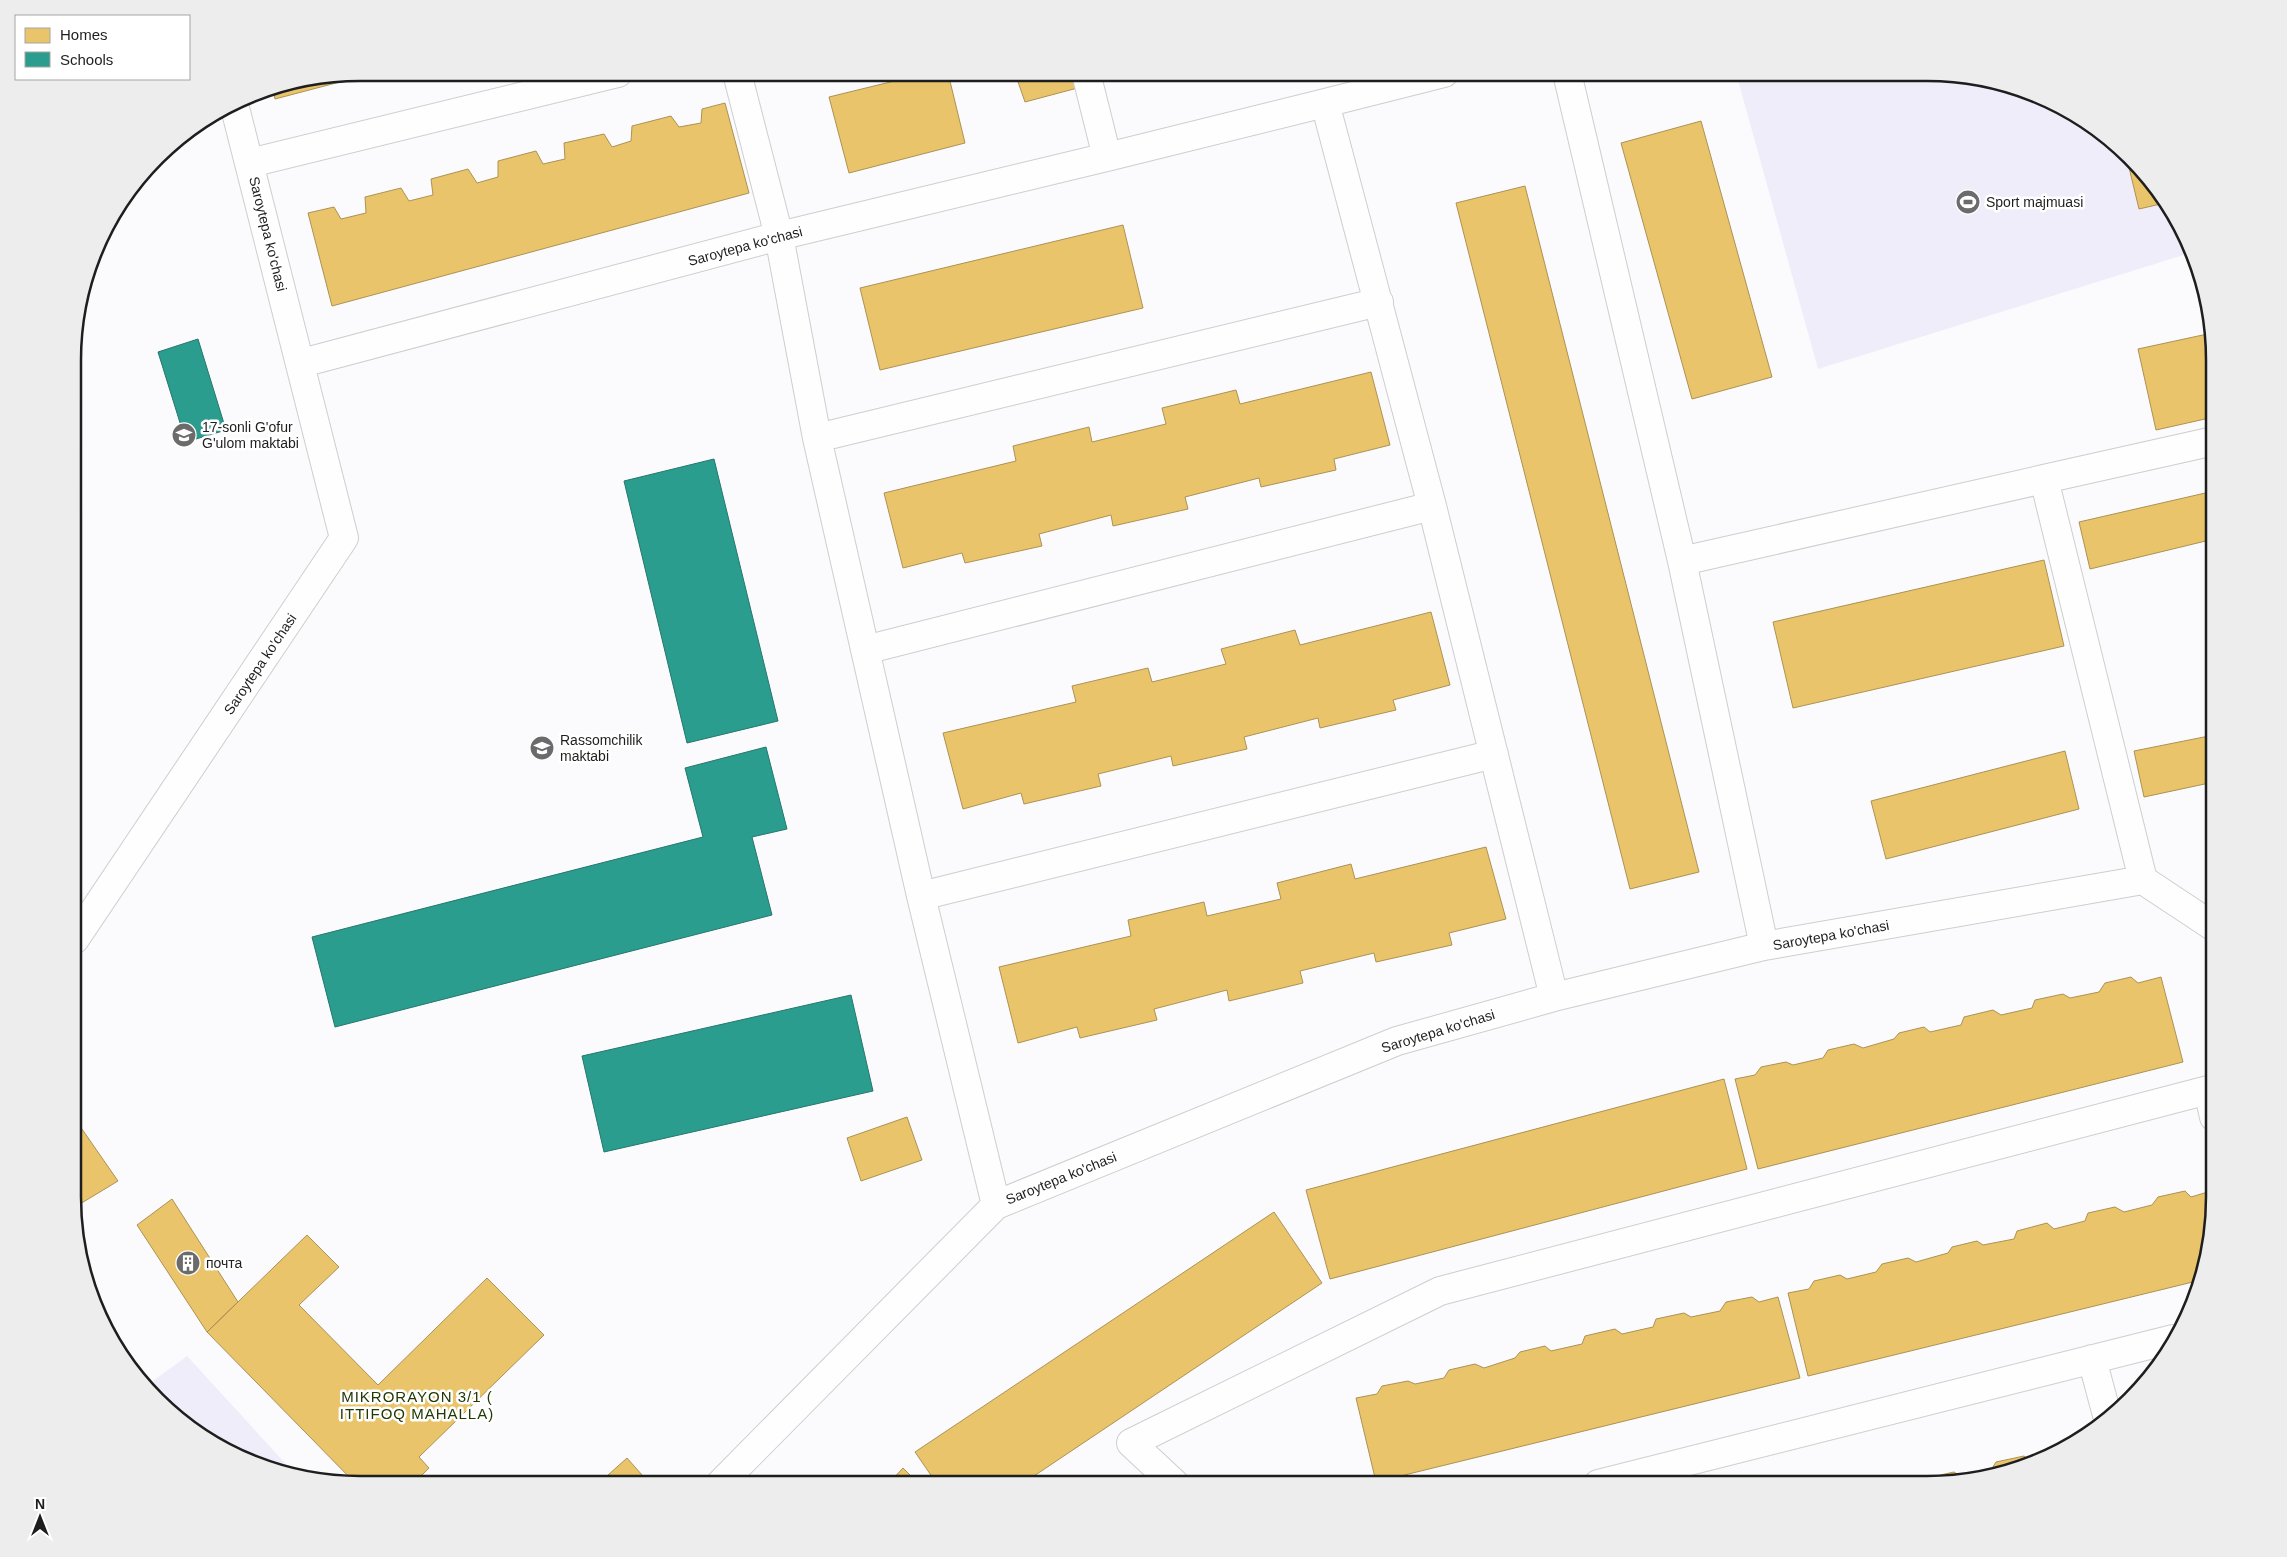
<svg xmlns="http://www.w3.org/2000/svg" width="2287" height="1557" viewBox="0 0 2287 1557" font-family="Helvetica,sans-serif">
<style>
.green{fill:#f0edfb}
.homes{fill:#e9c46a;stroke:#ac9254}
.schools{fill:#2a9d8f;stroke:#26776d}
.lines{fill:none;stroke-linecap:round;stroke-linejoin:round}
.minor-casing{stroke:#cececf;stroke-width:30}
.minor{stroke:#fefeff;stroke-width:28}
.labels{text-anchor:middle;stroke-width:5;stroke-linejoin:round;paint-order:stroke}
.poi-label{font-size:14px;fill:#1e1e1f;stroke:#fff;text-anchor:start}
.street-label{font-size:14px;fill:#1e1e1f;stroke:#fff}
.neighbourhood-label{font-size:15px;letter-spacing:1px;fill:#223905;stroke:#fff}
.rim{fill:none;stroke:#1e1e1f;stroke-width:2.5}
</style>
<rect width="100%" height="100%" fill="#fbfafc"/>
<path class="green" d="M1736,73H1945L2020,88L2102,132L2143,171L2185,233L2190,253L1818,369Z
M187,1356L296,1475L267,1469L185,1425L149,1384Z"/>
<path class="homes" d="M360,72L374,73L275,99L273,90Z
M927,73H948L965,143L849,173L829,97Z
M1015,73H1081L1085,86L1025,102Z
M725,103L749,193L332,306L308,213L334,207L341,219L366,213L365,197L401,188L409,201L433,195L431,179L468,169L477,183L498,177V161L536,151L543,164L565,159L564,143L604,134L612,147L631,141L632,126L671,116L679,127L701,123L702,109Z
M1701,121L1772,377L1692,399L1621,143Z
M2126,155L2143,171L2165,203L2139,209Z
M1525,186L1699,872L1630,889L1456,203Z
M1123,225L1143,308L880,370L860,288Z
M2212,333L2214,342V417L2156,430L2138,349Z
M1371,372L1390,445L1334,459L1336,470L1261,487L1259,478L1185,497L1188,509L1113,526L1111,515L1039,534L1042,546L965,563L962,553L903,568L884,493L1016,461L1013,446L1089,427L1092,442L1166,424L1162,408L1236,390L1240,404Z
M2214,491V539L2090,569L2079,522Z
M2044,560L2064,646L1793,708L1773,622Z
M1431,612L1450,685L1393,700L1396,710L1320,728L1318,718L1244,737L1247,749L1173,766L1171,756L1098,774L1101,786L1024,804L1021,793L963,809L943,733L1076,702L1072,686L1148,668L1152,682L1226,664L1221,649L1295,630L1300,645Z
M2214,735V782L2144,797L2134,751Z
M2065,751L2079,809L1886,859L1871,801Z
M1486,847L1506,919L1449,933L1452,945L1376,962L1374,953L1300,971L1303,983L1229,1001L1227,990L1154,1009L1157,1020L1080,1038L1077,1027L1018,1043L999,967L1131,936L1128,920L1204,902L1207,916L1281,899L1277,883L1351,864L1355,879Z
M2131,977L2138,983L2161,977L2183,1062L1758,1169L1735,1079L1755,1075L1761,1067L1786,1062L1793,1065L1823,1058L1828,1050L1854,1044L1863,1048L1894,1039L1899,1033L1924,1027L1930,1032L1961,1025L1964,1017L1993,1010L2001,1015L2032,1008L2035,1000L2063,994L2070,998L2099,992L2105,983Z
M1724,1079L1747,1169L1330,1279L1306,1190Z
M907,1117L922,1160L861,1181L847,1138Z
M75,1119L118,1181L75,1207Z
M2185,1191L2191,1197L2211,1191L2214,1204V1215L2201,1280L1808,1376L1788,1293L1809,1289L1814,1281L1840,1275L1847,1279L1876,1272L1882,1264L1908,1258L1916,1262L1948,1253L1952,1247L1977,1241L1983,1245L2014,1239L2017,1231L2047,1223L2054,1229L2085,1221L2088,1213L2115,1207L2124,1212L2152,1205L2158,1197Z
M172,1199L238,1302L207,1332L137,1225Z
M1274,1212L1322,1283L1022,1484H937L915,1452Z
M307,1235L339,1267L299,1305L378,1385L487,1278L544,1335L419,1457L429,1468L413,1484H356L207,1332Z
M1752,1297L1759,1302L1778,1297L1800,1378L1376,1482L1356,1398L1377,1394L1382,1386L1408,1381L1415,1384L1444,1378L1449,1370L1475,1364L1484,1368L1515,1358L1520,1352L1545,1346L1551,1351L1582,1344L1585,1336L1615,1329L1622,1334L1653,1327L1656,1319L1684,1313L1691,1317L1720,1311L1726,1302Z
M2024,1456L2030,1461L2050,1456L2001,1475L1924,1484L1927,1478L1954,1472L1962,1477L1991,1470L1996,1462Z
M627,1458L650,1484H598Z
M903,1468L919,1484H888Z"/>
<path class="schools" d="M198,339L226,430L186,442L158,352Z
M714,459L778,721L687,743L624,481Z
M766,747L787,829L752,837L772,915L335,1027L312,937L703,837L685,768Z
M851,995L873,1091L604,1152L582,1056Z"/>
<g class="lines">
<defs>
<path id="minor" d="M737,73L779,236L817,438L921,896L996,1205
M1444,73L1325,103L1432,506L1554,997
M1567,73L1682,561L1764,946
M1107,157L1325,103
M250,163L618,73
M302,363L779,236L1107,157L1086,73
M817,438L1379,302
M2044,479L2214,441
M1682,561L2044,479L2143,880
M865,650L1432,506
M921,896L1494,754
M75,939L344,538L234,104
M2092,1359L2108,1419
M720,1484L996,1205L1397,1041L1554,997L1764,946L2143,880L2214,927
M1175,1484L1131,1443L1440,1291L2208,1090L2214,1117
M1598,1484L2173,1339"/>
</defs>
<use href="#minor" class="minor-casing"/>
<use href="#minor" class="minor"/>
</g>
<defs>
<symbol id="stadium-disc" viewBox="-11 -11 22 22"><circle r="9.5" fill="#6b6b6c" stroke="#fff"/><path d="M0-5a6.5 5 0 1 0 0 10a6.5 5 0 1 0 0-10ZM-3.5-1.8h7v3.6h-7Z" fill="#fff"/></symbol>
<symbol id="school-disc" viewBox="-11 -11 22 22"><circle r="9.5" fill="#6b6b6c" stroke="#fff"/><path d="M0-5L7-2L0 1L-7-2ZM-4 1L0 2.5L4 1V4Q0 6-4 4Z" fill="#fff"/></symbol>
<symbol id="university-disc" viewBox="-11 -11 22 22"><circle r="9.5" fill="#6b6b6c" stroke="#fff"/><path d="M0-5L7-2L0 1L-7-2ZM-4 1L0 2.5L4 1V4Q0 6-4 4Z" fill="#fff"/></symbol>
<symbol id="building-disc" viewBox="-11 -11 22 22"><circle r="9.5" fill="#6b6b6c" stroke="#fff"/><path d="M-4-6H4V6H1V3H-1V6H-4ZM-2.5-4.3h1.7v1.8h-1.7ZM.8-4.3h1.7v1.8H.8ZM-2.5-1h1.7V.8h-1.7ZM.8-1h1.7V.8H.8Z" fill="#fff"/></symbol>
</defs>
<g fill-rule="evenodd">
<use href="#stadium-disc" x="1954" y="188" width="28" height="28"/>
<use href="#school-disc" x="170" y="421" width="28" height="28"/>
<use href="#university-disc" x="528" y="734" width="28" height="28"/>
<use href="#building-disc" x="174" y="1249" width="28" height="28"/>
</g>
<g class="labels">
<g class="poi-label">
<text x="1986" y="207">Sport majmuasi</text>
<text x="202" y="432">17-sonli G'ofur<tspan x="202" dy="16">G'ulom maktabi</tspan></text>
<text x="560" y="745">Rassomchilik<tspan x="560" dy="16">maktabi</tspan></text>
<text x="206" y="1268">почта</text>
</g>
<g class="street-label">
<text transform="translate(268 234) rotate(76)" y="5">Saroytepa ko'chasi</text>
<text transform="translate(745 246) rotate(-15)" y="5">Saroytepa ko'chasi</text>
<text transform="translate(260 664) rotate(-56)" y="5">Saroytepa ko'chasi</text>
<text transform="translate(1831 935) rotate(-10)" y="5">Saroytepa ko'chasi</text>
<text transform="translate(1438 1031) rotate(-17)" y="5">Saroytepa ko'chasi</text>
<text transform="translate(1061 1178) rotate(-22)" y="5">Saroytepa ko'chasi</text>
</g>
<g class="neighbourhood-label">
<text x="417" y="1402">MIKRORAYON 3/1 (<tspan x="417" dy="17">ITTIFOQ MAHALLA)</tspan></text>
</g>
</g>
<path d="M0 0H2287V1557H0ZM360 81H1927A279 279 0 0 1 2206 360V1197A279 279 0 0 1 1927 1476H360A279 279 0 0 1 81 1197V360A279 279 0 0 1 360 81Z" fill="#ededed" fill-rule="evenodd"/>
<path class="rim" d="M360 81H1927A279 279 0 0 1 2206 360V1197A279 279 0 0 1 1927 1476H360A279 279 0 0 1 81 1197V360A279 279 0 0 1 360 81Z"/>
<rect x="15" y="15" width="175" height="65" fill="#ffffff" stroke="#a5a5a5"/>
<rect x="25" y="28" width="25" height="15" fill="#e9c46a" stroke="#a5a5a5"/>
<text x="60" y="40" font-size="15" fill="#1e1e1f">Homes</text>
<rect x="25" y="52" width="25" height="15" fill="#2a9d8f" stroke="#a5a5a5"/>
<text x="60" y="65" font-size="15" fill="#1e1e1f">Schools</text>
<g transform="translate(40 1517)" stroke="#ffffff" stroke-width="4" paint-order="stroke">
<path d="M0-4L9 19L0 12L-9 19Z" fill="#1e1e1f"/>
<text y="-8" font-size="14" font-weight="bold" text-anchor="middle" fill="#1e1e1f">N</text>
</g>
</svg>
